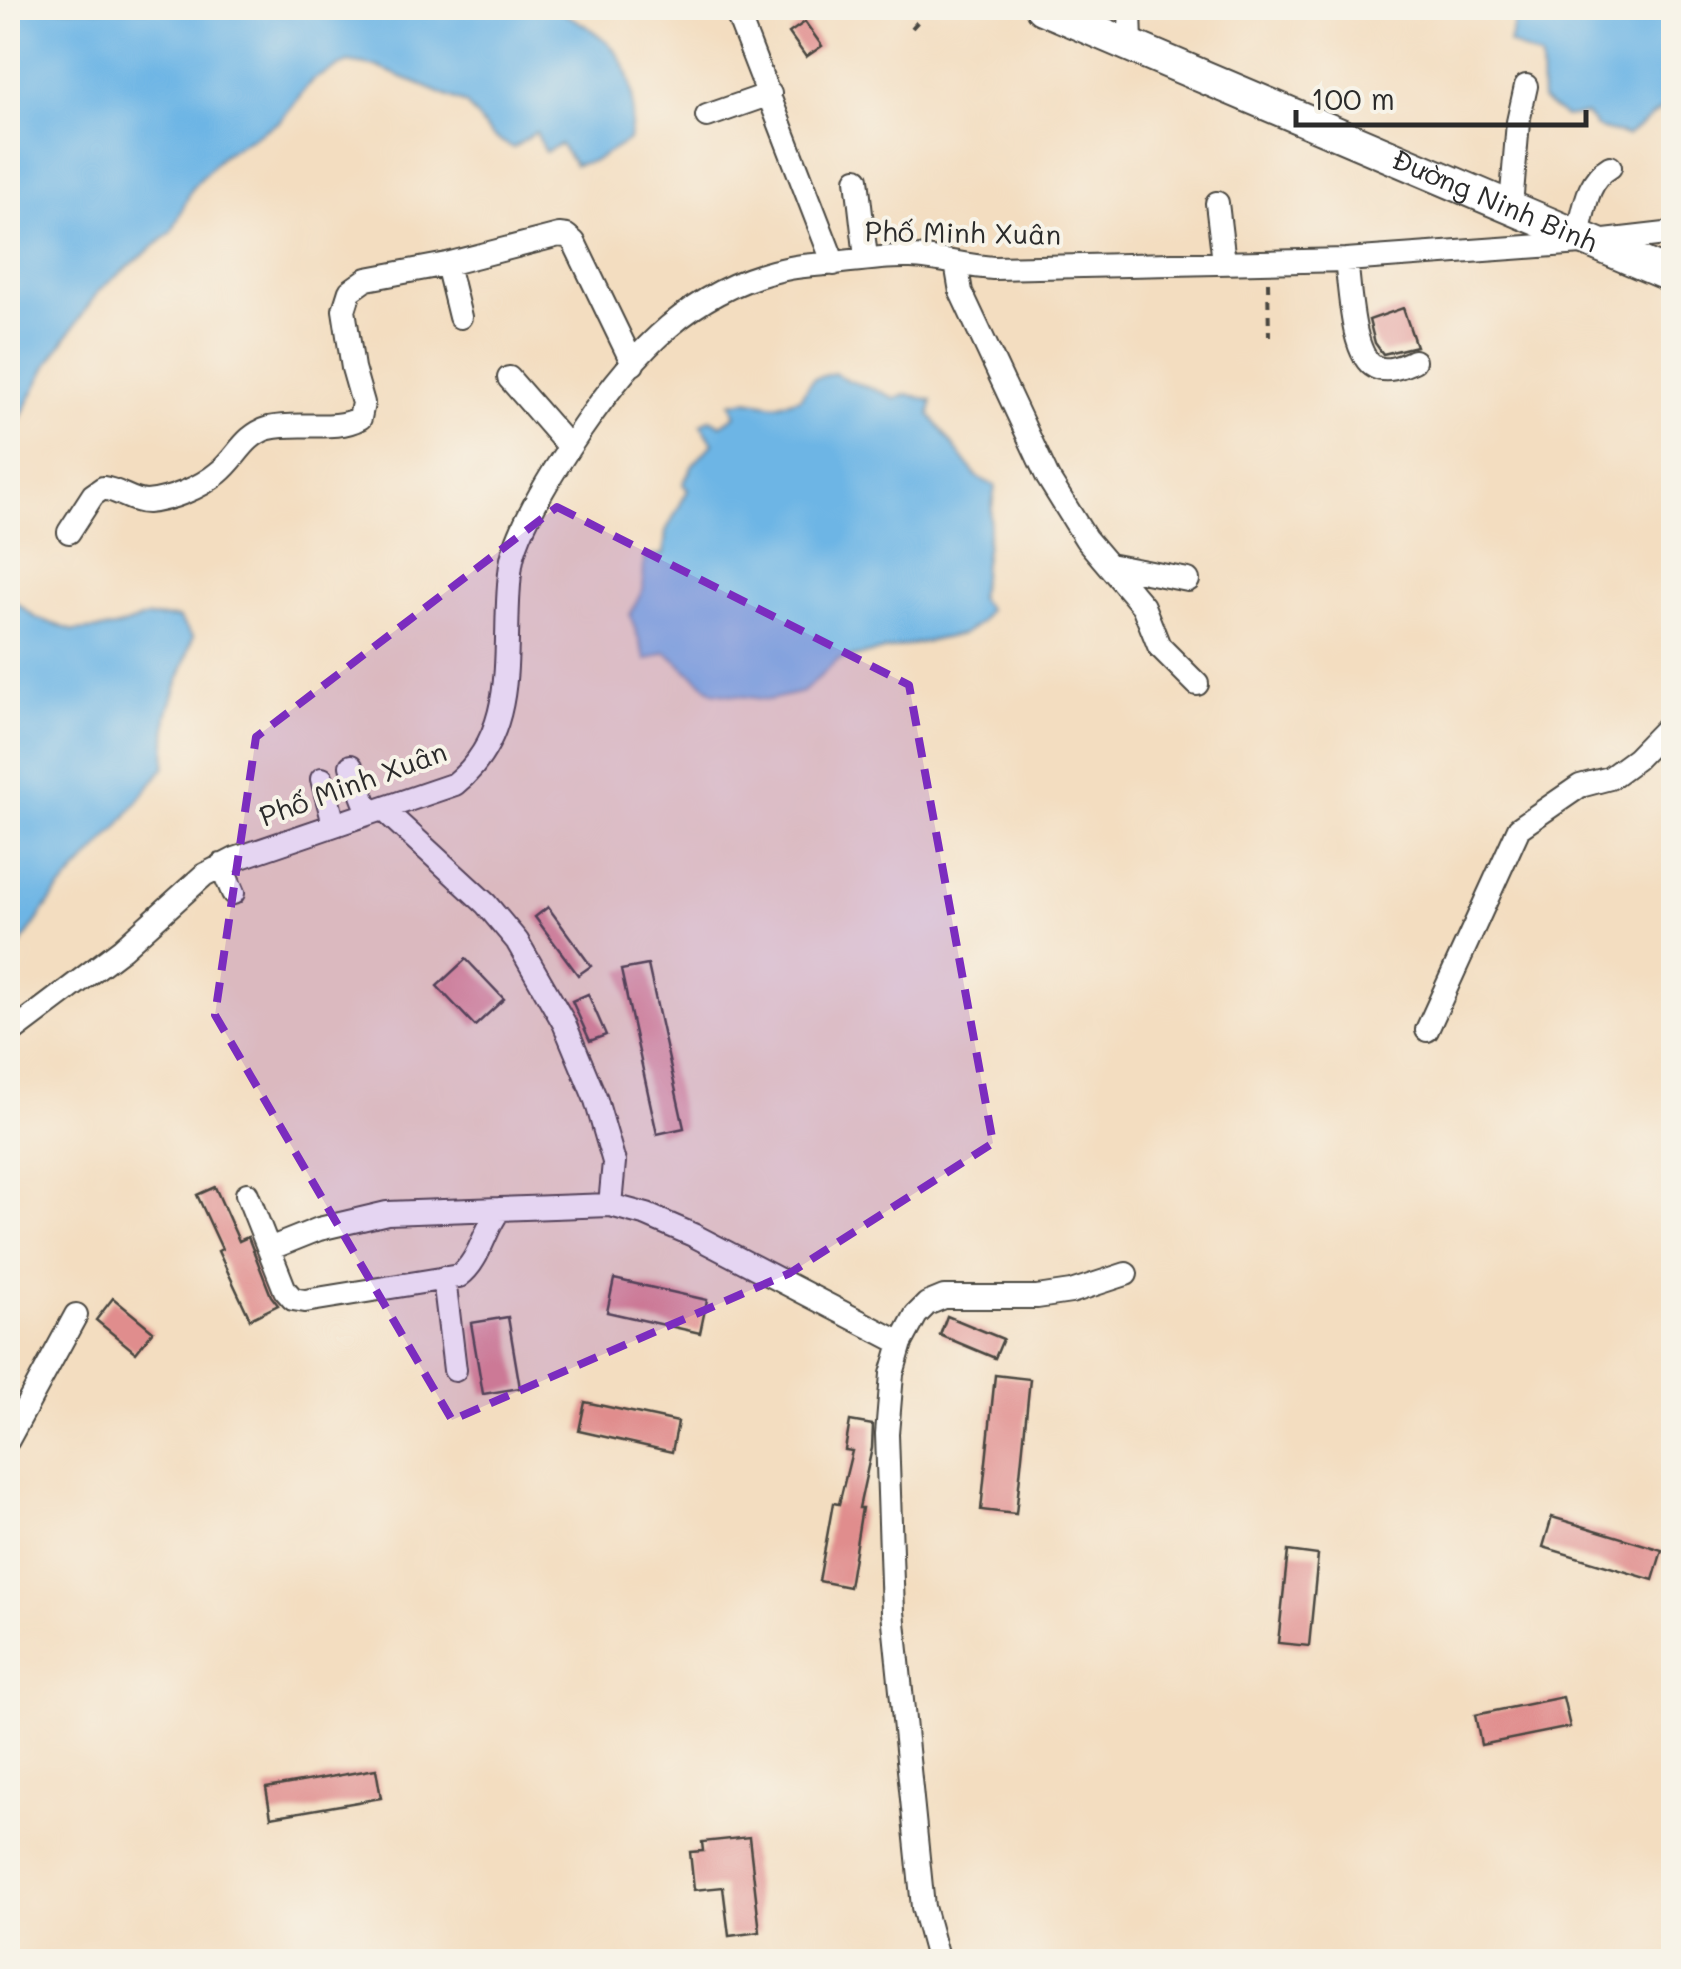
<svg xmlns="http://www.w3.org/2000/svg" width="1681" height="1969" viewBox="0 0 1681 1969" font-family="Mali,sans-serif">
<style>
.water{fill:#6db5e5;stroke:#4c7088;stroke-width:2.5}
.building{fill:#e08d8d}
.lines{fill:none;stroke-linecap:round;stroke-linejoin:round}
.minor-casing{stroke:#494641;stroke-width:26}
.highway-casing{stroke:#494641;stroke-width:36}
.path{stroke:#494641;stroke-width:4;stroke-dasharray:8 8;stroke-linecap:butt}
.minor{stroke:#fff;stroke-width:22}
.highway{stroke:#fff;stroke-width:32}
.marked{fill:#7b2cbf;fill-opacity:0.2;stroke:#7b2cbf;stroke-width:8;stroke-dasharray:20 12;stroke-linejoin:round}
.labels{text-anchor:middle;stroke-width:8;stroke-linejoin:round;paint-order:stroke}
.street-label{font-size:28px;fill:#2b2b2b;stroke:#f7f3e8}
</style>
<rect width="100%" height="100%" fill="#f7f3e8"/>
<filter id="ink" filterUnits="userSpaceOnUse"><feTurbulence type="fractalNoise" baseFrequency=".01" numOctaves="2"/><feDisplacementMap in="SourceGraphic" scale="20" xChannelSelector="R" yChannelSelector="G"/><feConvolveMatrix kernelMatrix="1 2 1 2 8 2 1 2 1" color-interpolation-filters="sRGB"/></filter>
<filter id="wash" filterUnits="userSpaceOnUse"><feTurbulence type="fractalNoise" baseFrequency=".0048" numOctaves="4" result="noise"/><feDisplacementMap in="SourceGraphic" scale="40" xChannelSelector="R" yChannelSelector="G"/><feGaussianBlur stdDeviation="2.25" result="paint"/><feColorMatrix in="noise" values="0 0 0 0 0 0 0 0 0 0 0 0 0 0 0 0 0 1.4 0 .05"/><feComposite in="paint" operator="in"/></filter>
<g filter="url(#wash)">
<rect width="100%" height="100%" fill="#f3ddc0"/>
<path class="water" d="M8,8H553C617,39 643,67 629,140L596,160L575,165L560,144L545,152L536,132L513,148L492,136L466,104L378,67L348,62L312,80L280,121L223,155L192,188L172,232L99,290L48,364L8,442Z
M1518,8H1673V117L1665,106L1627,136L1596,127L1586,114L1565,117L1542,100L1541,59L1509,43Z
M834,373C853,386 876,386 895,399L907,394L932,401L930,415L977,477L995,486L979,598L988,610L979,623L963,634L838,660L803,692L769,700L713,692L666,652L646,660L630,615L643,589L644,557L664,554L666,531L688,490L683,484L693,465L713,443L701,425L710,419L721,425L736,415L731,403L746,400L776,405L800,398L813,379Z
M8,596L36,618L74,631L114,628L147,617L178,618L193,637L167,715L165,766L117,828L55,895L8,962Z"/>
<g id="blocks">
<path class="building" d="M805,22L822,46L806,57L789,33Z
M1403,308L1416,346L1383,354L1375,343L1369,320Z
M548,907L591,966L578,975L535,917Z
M466,959L504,999L475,1026L437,986Z
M648,965L684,1128L657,1134L621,970Z
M588,994L606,1035L590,1041L572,1001Z
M215,1187L239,1241L248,1237L271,1296L278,1305L250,1319L218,1251L222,1249L197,1195Z
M614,1279L707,1300L700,1333L607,1312Z
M113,1298L153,1331L136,1353L96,1320Z
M947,1316L1003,1339L995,1358L940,1335Z
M508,1317L520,1388L483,1394L471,1323Z
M995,1375L1030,1379L1016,1514L981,1510Z
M585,1402L678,1422L672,1452L579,1431Z
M850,1421L873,1425L872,1448L859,1508H862L849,1587L819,1581L833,1503L839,1504L852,1451L845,1450Z
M1552,1517L1662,1550L1653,1580L1543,1547Z
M1288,1551L1318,1555L1309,1646L1278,1643Z
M1563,1697L1570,1727L1481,1745L1475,1715Z
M376,1769L381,1798L271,1817L266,1788Z
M749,1837L760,1932L729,1936L723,1887L694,1890L690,1852L703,1851L702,1842Z"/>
</g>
</g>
<g filter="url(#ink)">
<use href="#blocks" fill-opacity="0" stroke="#494641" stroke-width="2.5"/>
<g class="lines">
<defs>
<path id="minor" d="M735,8L834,264
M1130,8L1131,45
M707,116L770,94
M857,179L866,258
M1217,203L1224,262
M1511,206L1518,122L1526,86
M1578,235C1585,209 1586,181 1610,167
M1346,260C1350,285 1351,355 1375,367C1388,373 1402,366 1414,361
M956,263L961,292L1048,478L1086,539L1143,606L1159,646L1197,684
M447,264L460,317
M509,378L569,447
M69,532L93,495L103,488C119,490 132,502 147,502C170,500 200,488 218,473C237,458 244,435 269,428C298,421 336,432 360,418L363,403L353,368L344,310L350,291L367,279L447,264L559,235L567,236L574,242L633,364
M1109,565L1188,580
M351,766L369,813
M322,779L334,824
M383,809L486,904L517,941L564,1023L596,1100L614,1162L610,1205
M221,865L233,893
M1427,1030L1519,828L1580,786L1610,778L1636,759L1674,720
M8,1035L122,949L204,875L235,859L455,784C524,728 500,642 511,565C516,528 559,462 581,430C634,352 693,286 790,268C805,265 820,265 835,263C861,260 885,256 911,257C939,258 965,266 993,268L1346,260L1596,242L1674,233
M247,1194L285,1290L293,1299L305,1301L459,1276C480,1261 484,1229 500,1209
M269,1249L319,1229L387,1213L610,1205L647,1215L693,1235L901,1343
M444,1278L455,1370
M8,1440L76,1315
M938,1962L923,1907L893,1612L887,1434L892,1374L901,1343L916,1315L927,1304L944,1297H1037L1071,1292L1126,1274"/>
<g id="highway">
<path id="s1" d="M1042,8L1674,277"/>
</g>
</defs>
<use href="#minor" class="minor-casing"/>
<use href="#highway" class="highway-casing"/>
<path class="path" d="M912,28L930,8
M1268,282L1269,336"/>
<use href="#minor" class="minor"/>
<use href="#highway" class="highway"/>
</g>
</g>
<path class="marked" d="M557,507L909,685L993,1143L790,1273L452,1420L215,1015L256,737Z"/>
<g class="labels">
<g class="street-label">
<text dy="10" stroke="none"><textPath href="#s1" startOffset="492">Đường Ninh Bình</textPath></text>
<text transform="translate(963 233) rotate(1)" y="10">Phố Minh Xuân</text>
<text transform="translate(353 784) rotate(-20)" y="10">Phố Minh Xuân</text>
</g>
</g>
<rect width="1681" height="1969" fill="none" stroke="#f7f3e8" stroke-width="40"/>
<path d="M1296 110v15h290v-15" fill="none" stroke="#2b2b2b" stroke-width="5"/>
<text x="1311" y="110" font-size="30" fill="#2b2b2b" stroke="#f7f3e8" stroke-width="8" paint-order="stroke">100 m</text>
</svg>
